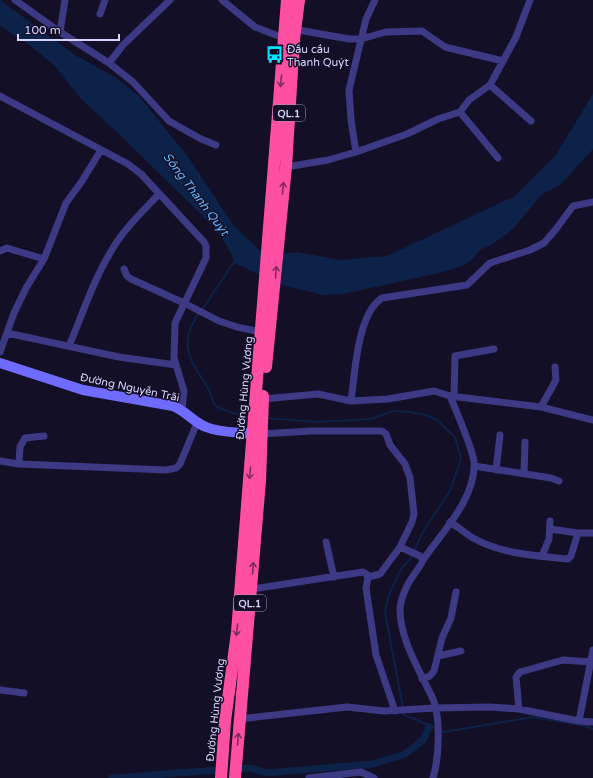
<svg xmlns="http://www.w3.org/2000/svg" width="593" height="778" viewBox="0 0 593 778" font-family="'Varela Round',sans-serif">
<style>
.water{fill:#0c2248}
.lines{fill:none;stroke-linecap:round;stroke-linejoin:round}
.stream{stroke:#0c2248;stroke-width:2}
.canal{stroke:#0c2248;stroke-width:7}
.street{stroke:#3d3a85;stroke-width:7}
.secondary{stroke:#6f6bff;stroke-width:10}
.highway{stroke:#ff4fa3;stroke-width:12}
.oneway{stroke:#7d2c5e}
.labels{text-anchor:middle;stroke-width:3;stroke-linejoin:round;paint-order:stroke}
.shield{fill:#130f26;stroke:#9e99be;stroke-width:1}
.shield-label{font-size:10px;font-weight:bold;fill:#d9d4ff}
.poi-label{font-size:11px;fill:#d9d4ff;stroke:#130f26;text-anchor:start}
.street-label{font-size:11px;fill:#d9d4ff;stroke:#130f26}
.water-label{font-size:12px;font-style:italic;fill:#62b6ff;stroke:#130f26}
</style>
<rect width="100%" height="100%" fill="#130f26"/>
<path class="water" d="M0,0L75,55L115,77L139,96L189,158L233,225L259,250L273,255L296,252L341,260L387,256L515,196L555,156L593,94V149L560,185L541,195L514,228L493,244L480,250L473,259L462,266L439,273L343,294L324,295L282,285L234,263L232,255L218,231L117,132L81,99L54,65L28,44L0,26Z"/>
<g class="lines">
<path class="stream" d="M202,310L234,262
M199,313C177,345 190,359 208,388C212,394 211,400 215,405C220,410 243,416 250,418
M266,418L317,422L371,419L393,411L410,412L426,415L437,420L455,437L461,459L450,491L424,530L410,559L401,569L389,594L385,612L403,708
M403,712V714L444,732L533,717L586,726L593,729"/>
<path class="canal" d="M238,769L251,768L266,773L373,764L405,754L423,740L429,727
M112,778L218,770"/>
<path class="street" d="M15,0L60,32L109,63L133,82L169,121L201,139L216,145
M222,0L255,27L286,39
M100,14L105,0
M293,29L349,39H361L386,32L422,31L445,47L503,61
M60,32L65,0
M109,63L123,45L170,0
M490,85L531,121
M0,96L128,164L141,174L204,242L206,246V258L175,323L174,358L184,391L182,410
M460,112L498,158
M356,152L351,120L349,90L366,19L375,0
M286,167L328,160L356,152L407,134L438,119L460,112L469,100L490,85L516,37L530,0
M0,251L7,248L44,259
M124,269L127,276L131,279L184,303L219,321L237,327L261,332
M7,333L119,357L176,365
M69,346C83,313 94,278 113,248C125,228 143,211 159,194
M0,352L14,313L26,288L44,259L66,203L82,181L101,150
M450,396L541,407L593,420
M454,396L455,356L494,349
M263,399L318,394L351,401L388,399L434,391L450,396C455,408 473,450 474,462C476,499 442,532 423,560
M351,401C355,374 357,314 382,298L467,285L490,263L530,250L544,243L556,229L573,206L593,202
M541,407L556,380L555,367
M260,434L311,431H382L386,434L390,445L405,464L410,478L414,514L412,522L400,547L380,574L368,577L366,588L376,655L395,711
M0,461L19,464L166,470L176,468L180,464L197,423
M19,464L20,447L25,438L44,436
M474,466L551,478L559,481
M496,470L500,435
M524,474L525,442
M450,522C458,527 465,533 473,538C501,554 537,556 568,559L571,556L578,533
M550,529L578,533H593
M326,542L334,577
M400,547L420,556L423,560C421,566 416,571 413,576C407,584 400,600 400,610C400,640 421,673 433,699C441,719 439,758 433,778
M542,556L549,539L550,521
M252,589L363,572L369,576
M438,656L461,651
M422,679L430,676L434,671L442,638L451,618L456,592
M0,690L24,693
M519,709L516,677L520,672L563,660L591,662
M239,719L347,707L384,711L435,708L490,707L519,709L579,721L593,722
M579,721L593,650
M309,778L361,772L374,778"/>
<path class="secondary" d="M0,363L83,390L173,406C186,411 193,422 206,427C220,433 239,432 253,434"/>
<path class="highway" d="M266,367L286,167L294,39L299,0
M221,778L225,721L237,632L287,0
M235,778L260,481L263,396"/>
</g>
<defs><path id="oneway-shaft" d="M-6 0H5M1.5-3L5.5 0L1.5 3" fill="none" stroke-width="1.6" stroke-linecap="round" stroke-linejoin="round"/></defs>
<g class="oneway">
<use href="#oneway-shaft" transform="translate(281 81) rotate(95)"/>
<use href="#oneway-shaft" transform="translate(283 188) rotate(-84)"/>
<use href="#oneway-shaft" transform="translate(276 272) rotate(-86)"/>
<use href="#oneway-shaft" transform="translate(250 473) rotate(95)"/>
<use href="#oneway-shaft" transform="translate(253 568) rotate(-86)"/>
<use href="#oneway-shaft" transform="translate(237 630) rotate(96)"/>
<use href="#oneway-shaft" transform="translate(238 739) rotate(-86)"/>
</g>
<defs>
<symbol id="bus-bare" viewBox="-9 -9 18 18"><path d="M-5-6H5V4H4V6H2V4H-2V6H-4V4H-5ZM-3.5-4V0h7V-4ZM-3.5 1.2v1.5H-2V1.2ZM2 1.2v1.5H3.5V1.2Z" fill="#00e5ff" stroke="#130f26" stroke-width="2.5" paint-order="stroke"/></symbol>
</defs>
<g fill-rule="evenodd">
<use href="#bus-bare" x="262" y="42" width="25" height="25"/>
</g>
<g class="labels">
<g class="shield">
<rect x="273" y="105" width="32" height="16" rx="3"/>
<rect x="234" y="595" width="32" height="16" rx="3"/>
</g>
<g class="shield-label">
<text x="289" y="117">QL.1</text>
<text x="250" y="607">QL.1</text>
</g>
<g class="poi-label">
<text x="287" y="53">Đầu cầu<tspan x="287" dy="13">Thanh Quýt</tspan></text>
</g>
<g class="street-label">
<text transform="translate(130 387) rotate(12)" y="4">Đường Nguyễn Trãi</text>
<text transform="translate(244 388) rotate(-85)" y="4">Đường Hùng Vương</text>
<text transform="translate(215 710) rotate(-84)" y="4">Đường Hùng Vương</text>
</g>
<g class="water-label">
<text transform="translate(196 194) rotate(53)" y="4">Sông Thanh Quýt</text>
</g>
</g>
<path d="M18 34v6h101v-6" fill="none" stroke="#d9d4ff" stroke-width="2"/>
<text x="24" y="34" font-size="12" fill="#d9d4ff" stroke="#130f26" stroke-width="3" paint-order="stroke">100 m</text>
</svg>
